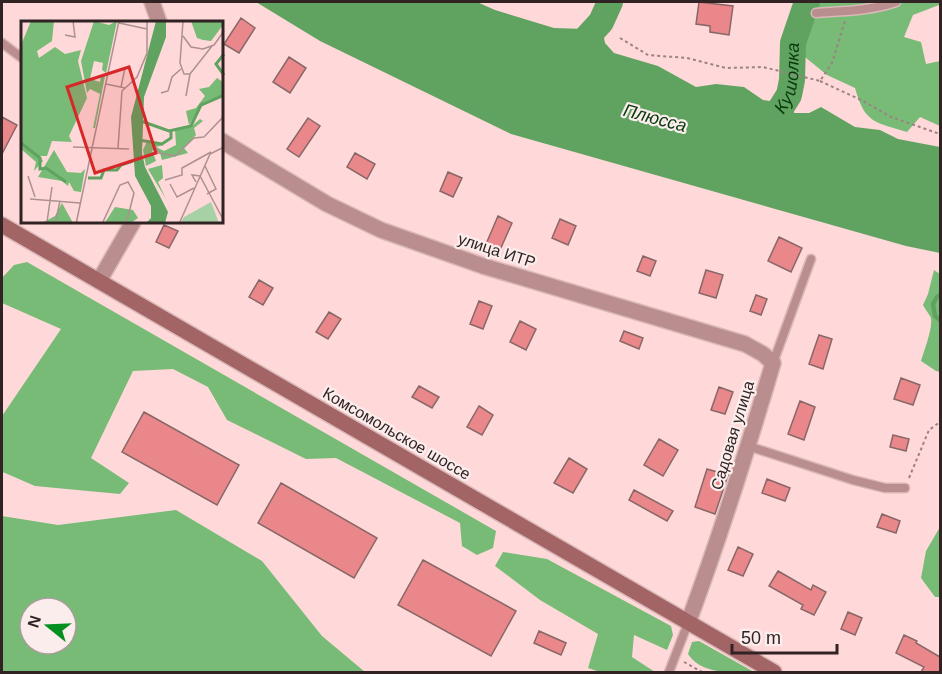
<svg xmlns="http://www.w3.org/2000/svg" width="942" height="674" viewBox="0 0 942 674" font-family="Arial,sans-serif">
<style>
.forest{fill:#7b7;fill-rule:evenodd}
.water{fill:#60a360}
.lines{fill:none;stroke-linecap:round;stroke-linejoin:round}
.stream{stroke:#60a360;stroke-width:4.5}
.river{stroke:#60a360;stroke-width:26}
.building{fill:#e9878a;stroke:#886767;stroke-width:1.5}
.lane-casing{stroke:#dab8b8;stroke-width:11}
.street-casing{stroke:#dab8b8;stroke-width:18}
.secondary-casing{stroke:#dab8b8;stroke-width:18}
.path{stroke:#9c8282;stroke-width:2;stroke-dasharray:3 3;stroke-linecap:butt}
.lane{stroke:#ba8e8e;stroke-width:8}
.street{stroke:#ba8e8e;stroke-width:15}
.secondary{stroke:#a26465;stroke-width:15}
.labels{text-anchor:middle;stroke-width:4.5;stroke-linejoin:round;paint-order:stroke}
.street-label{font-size:16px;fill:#312323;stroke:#fceded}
.water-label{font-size:18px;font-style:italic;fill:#083a0d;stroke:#fceded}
.inset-river{fill:none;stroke:#60a360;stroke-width:3}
.inset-road{fill:none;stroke:#ad9090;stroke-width:1.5}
.view{fill:#d62828;fill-opacity:0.15;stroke:#d62828;stroke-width:3}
.inset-edge{fill:none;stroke:#312323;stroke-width:3}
</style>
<rect width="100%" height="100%" fill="#ffd9d9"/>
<path class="forest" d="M820,2H939V5L913,15L904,37L921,42L926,64L940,61V126L920,117L907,132C875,122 865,124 855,88L827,75L800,53L808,39L807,21Z
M27,262L496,531L493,548L477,555L462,546L460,523L336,458L306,459L227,420L208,387L173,369L133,371L91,458L129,483L120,494L35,486L5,473L2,472V416L61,329L2,303V278L14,265Z
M934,270L940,274V372L936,371L921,361C924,351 933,328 931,318C929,314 925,309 923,305L928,294Z
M176,510L262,561L322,636L365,672H2V516L58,525ZM30,608H66V644H30Z
M940,527V597H935L921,578L926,551Z
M503,552L547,559L671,626L673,635L667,650L634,635L632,657L655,672H600L588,668L598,634L540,600L495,566Z
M699,641L754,672C730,673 701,674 688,654L692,642Z"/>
<path class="water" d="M256,2H477L495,10L554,28L584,29L601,22L605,43L614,53L658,66L696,87L716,84L744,87L763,100L777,102L789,95L794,102V113H809L821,107L855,127L880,130L898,139L940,147V253L906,246L511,134L320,41Z"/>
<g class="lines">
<path class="stream" d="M940,295L937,297L933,304L935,316L940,320"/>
<g class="river">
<path d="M578,47L601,22L610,2"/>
<path id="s1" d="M770,125L789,95L792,80L793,43L807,2"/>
</g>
</g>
<path class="building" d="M699,2L733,6L729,35L710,32V26L696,24Z
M241,18L255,28L239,53L224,44Z
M289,57L306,68L290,93L273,82Z
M2,117L17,125L2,154Z
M308,118L320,126L299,157L287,149Z
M355,153L375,164L367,179L347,167Z
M448,172L462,178L453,197L440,191Z
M498,216L512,223L500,250L486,244Z
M560,219L576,226L568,245L552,238Z
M164,225L178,231L169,248L156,242Z
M779,237L802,248L791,272L768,261Z
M643,256L656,261L650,276L637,271Z
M706,270L723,275L716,298L699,293Z
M259,280L273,288L263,305L249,297Z
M756,295L767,299L761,315L750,311Z
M479,301L492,306L483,329L470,324Z
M329,312L341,319L328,339L316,332Z
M520,321L536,329L526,350L510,342Z
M624,331L643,338L639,349L620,341Z
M819,335L832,339L823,369L809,364Z
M901,378L920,385L913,405L894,399Z
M419,386L439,397L432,408L412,397Z
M719,387L733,392L725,414L711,410Z
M800,401L815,407L804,440L788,434Z
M479,406L493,415L482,435L467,427Z
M144,412L239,465L217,505L122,452Z
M893,435L909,439L906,451L890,447Z
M659,439L678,450L663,476L644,465Z
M569,458L587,469L573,493L554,483Z
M707,469L728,475L715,514L695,507Z
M767,479L790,488L785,501L762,493Z
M281,483L377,538L354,578L258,523Z
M634,490L673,511L667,521L629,500Z
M882,514L900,521L896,533L877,527Z
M738,547L753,554L743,576L728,570Z
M423,560L516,611L491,656L398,605Z
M778,571L811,590L813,585L826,592L814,615L801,609L803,605L769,586Z
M848,612L862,618L855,635L841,629Z
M539,631L566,643L561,655L534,643Z
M904,635L917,641L916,643L940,657V672H921L924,667L896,653Z"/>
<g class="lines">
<defs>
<path id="lane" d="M816,13C843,11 870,11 896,2
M2,43L22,58
M773,363L811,259
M748,446L853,480L885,488H905
M669,672L688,623"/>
<path id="street" d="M152,2L159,22
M222,141L327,204L381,230L483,266L745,344L763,354L773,363C747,451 720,537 688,623
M99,281L133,222"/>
<path id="secondary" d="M2,225L774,672"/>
</defs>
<use href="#lane" class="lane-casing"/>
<use href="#street" class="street-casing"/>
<use href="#secondary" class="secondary-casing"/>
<path class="path" d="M620,38L648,55L687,58L726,68L763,67L820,81L832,63L845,21
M820,81L863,101L891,117L940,134
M909,478L929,430L940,422
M684,662L702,672"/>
<use href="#lane" class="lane"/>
<use href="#street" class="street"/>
<use href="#secondary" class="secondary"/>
</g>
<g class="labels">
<g class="street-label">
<text transform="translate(497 250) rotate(18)" y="6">улица ИТР</text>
<text transform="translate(397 433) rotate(30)" y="6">Комсомольское шоссе</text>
<text transform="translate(732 435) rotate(-73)" y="6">Садовая улица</text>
</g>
<g class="water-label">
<text dy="6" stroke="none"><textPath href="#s1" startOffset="52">Кушолка</textPath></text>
<text transform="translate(655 118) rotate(15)" y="6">Плюсса</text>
</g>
</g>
<g transform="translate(21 21)">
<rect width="202" height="202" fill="#ffd9d9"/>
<path d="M190,181L198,202L159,203L163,196Z" fill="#a6d1a5"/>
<path d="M10,0H33L31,20L16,30L18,37L34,26L44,33L60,29L57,40L66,77L48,115L51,121L31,120L26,135H19L22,140L13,150L15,141L0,128V24ZM73,0L88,4L96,0L85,52L81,49L82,42L73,40L69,58L79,61L80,54L84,55L74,107H72L79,73L69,68L66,72L60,40ZM170,0H202V4L190,20L182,19L176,17ZM196,57L202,61V73L183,81L168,104L165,90L175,87L184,75L178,68L188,66ZM179,98L182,100L173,107L175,114L163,127L167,132L141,139L139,132L131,129L135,140L125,145L122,129L126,120L143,124L135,126L143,130L155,124L154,109L170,106ZM33,129L46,151L60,152L64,148L60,171L53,170L48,161L47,165L41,160L17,156ZM141,144L142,157L137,161L145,178L127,148ZM41,182L52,202L19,203L34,195ZM94,186L112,189L117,197L110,202L83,203Z" fill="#7b7"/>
<path d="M135,0H145V16L123,76L121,132L124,146L147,191L144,202H125L130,197V185L114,155L110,96Z" fill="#60a360"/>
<path class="inset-river" d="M203,33L195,43L203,54M120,100L148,110L170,105L180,84L203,74M118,119L141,123L150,117V110M0,122L19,137V148L25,147L45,161M67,157H80L83,149H96L100,144L112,140"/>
<path class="inset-road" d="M162,0L159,42L163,53H169L191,25M98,2L126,8M44,14L54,16L52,0M162,15L170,26L182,28L193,24L203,10M85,63L104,67M100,66L104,47M140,72L147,70L151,56L160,48M165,75L169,53M183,116L203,95M131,121L138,132L154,135L173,117L183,116M52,126L108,128M97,127L101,70L116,56L126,32V0M184,145L195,168L186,173M7,155L14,176M144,159L161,154V147L190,131M175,161L171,154L179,155L203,200M149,163L156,176L173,167M9,178L59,182M26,201L31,166M34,203L39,180M55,203L98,0M81,203L99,164L107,161L113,172L105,203M158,203L189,133L203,126"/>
<path class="view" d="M108,46L135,132L74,152L46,66Z"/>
<rect width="202" height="202" class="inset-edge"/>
</g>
<rect width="942" height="674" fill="none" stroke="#312323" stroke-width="6"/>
<g transform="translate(48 626) rotate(288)"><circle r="28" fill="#fceded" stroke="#ab9c9c" stroke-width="1.5"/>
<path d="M0-4.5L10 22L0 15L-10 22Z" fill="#058f1f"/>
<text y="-9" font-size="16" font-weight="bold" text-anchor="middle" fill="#312323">N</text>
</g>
<path d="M732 644v9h105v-9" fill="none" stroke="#312323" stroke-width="3"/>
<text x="741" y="644" font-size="18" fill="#312323" stroke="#fceded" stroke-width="4.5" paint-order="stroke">50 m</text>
</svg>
